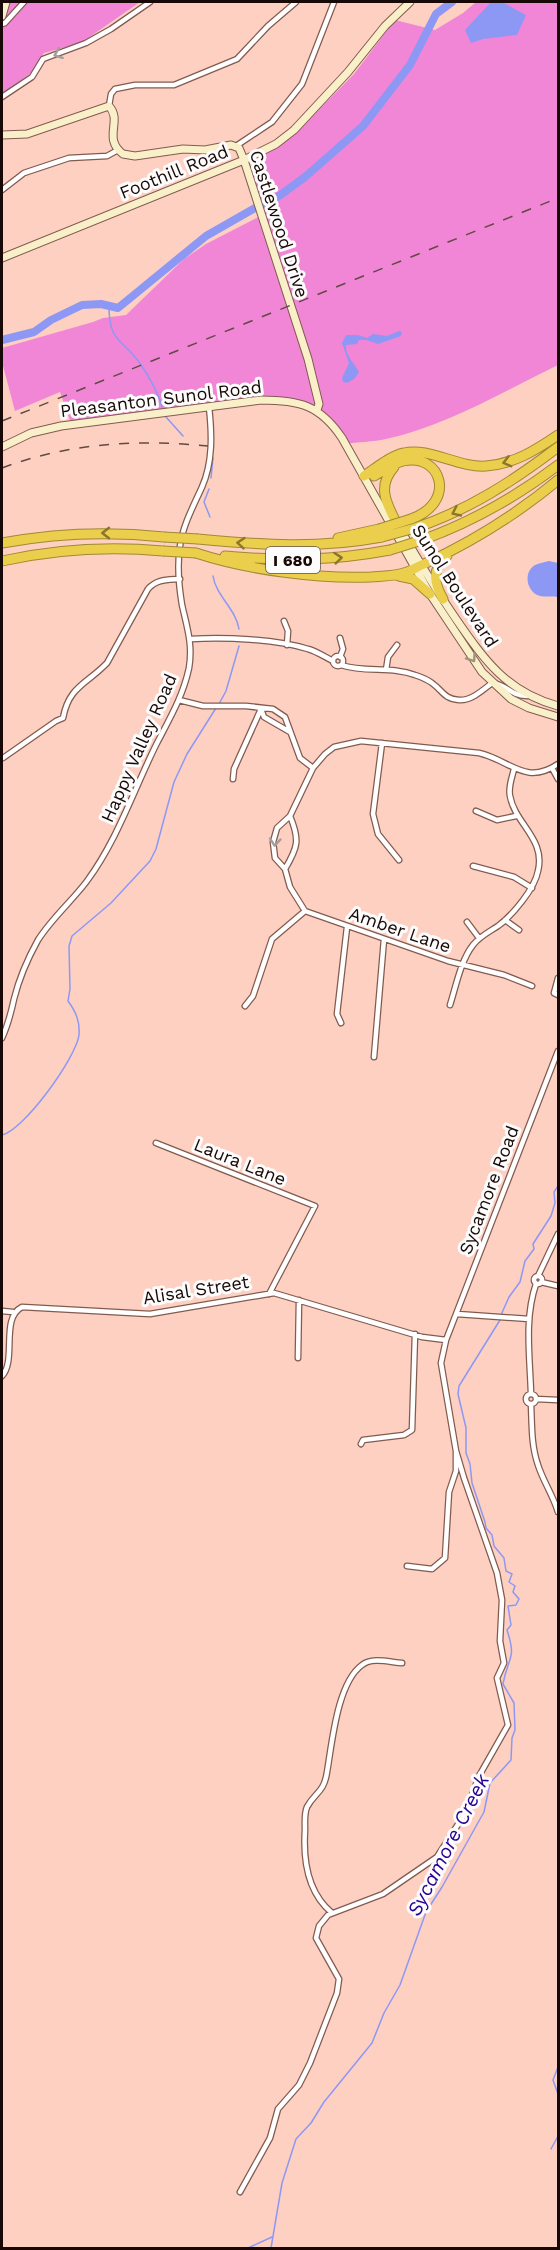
<svg xmlns="http://www.w3.org/2000/svg" width="560" height="2250" viewBox="0 0 560 2250" font-family="'Work Sans',sans-serif">
<style>
.green{fill:#f186d7}
.water{fill:#8d98f4}
.lines{fill:none;stroke-linecap:round;stroke-linejoin:round}
.stream{stroke:#8d98f4;stroke-width:1.5}
.river{stroke:#8d98f4;stroke-width:8}
.street-casing{stroke:#825b4f;stroke-width:7}
.secondary-casing{stroke:#825b4f;stroke-width:9}
.highway-casing{stroke:#a08934;stroke-width:11}
.street{stroke:#fff;stroke-width:4.5}
.secondary{stroke:#f9f0c9;stroke-width:7}
.highway{stroke:#eace4c;stroke-width:9}
.rail{stroke:#624943;stroke-width:1.5;stroke-dasharray:10 10;stroke-linecap:butt}
.highway-bridge-casing{stroke:#a08934;stroke-width:11;stroke-linecap:butt}
.highway-bridge{stroke:#eace4c;stroke-width:9}
.oneway{stroke:#a39d9b}
.oneway2{stroke:#8c752c}
.oneway3{stroke:#9f947b}
.labels{text-anchor:middle;stroke-width:6;stroke-linejoin:round;paint-order:stroke}
.shield{fill:#fcfcfc;stroke:#5c5250;stroke-width:1.5}
.shield-label{font-size:16px;font-weight:bold;fill:#180906}
.street-label{font-size:18px;fill:#180906;stroke:#fcfcfc}
.water-label{font-size:20px;font-style:italic;fill:#280294;stroke:#fcfcfc}
</style>
<rect width="100%" height="100%" fill="#fdd0c2"/>
<path class="green" d="M2,2H140L81,43L44,53L32,72L2,94Z
M476,2H558V365C502,392 448,425 386,439C373,442 358,442 345,444L319,413L287,404H254L72,426L60,392L15,411L2,362V348L93,322L103,318L126,315L184,259L206,244L264,214L252,174L253,161L295,134L354,74L395,20L435,30L463,13Z"/>
<path class="water" d="M491,2H502L526,15L517,35L483,39L471,43L465,30Z
M399,331L402,332L401,336L378,344L367,340H359L357,344L346,345C345,355 354,363 359,372L354,379L347,383L343,382L342,378L349,363L342,343L346,335H358L367,338L373,334L387,336Z
M549,561L558,563V597C553,596 545,597 540,596C526,592 523,572 535,565C539,563 545,562 549,561Z"/>
<g class="lines">
<path class="stream" d="M109,306C109,342 121,338 139,362C149,376 158,393 163,409
M166,417L183,436
M211,478L213,458
M209,489L204,502L210,517
M213,576C216,596 236,609 239,629
M219,704L226,691L239,646
M2,1135C24,1130 76,1058 79,1035C80,1021 76,1012 68,1001L70,989L69,946L72,936L111,903L150,861L156,849L174,782L187,754L216,708
M501,1315L509,1297L520,1282L525,1261L534,1249L533,1244L551,1216L555,1203L554,1192L558,1186
M558,2067L553,2080L558,2094
M551,2149L558,2136
M248,2248L272,2237
M271,2248L282,2183L296,2139L311,2123L324,2102L372,2043L384,2013L400,1985L426,1912L442,1887L484,1812L490,1783L511,1760L512,1738L515,1730L514,1703L503,1684C508,1656 517,1660 507,1630L511,1625L508,1606L516,1605L519,1599L513,1592L515,1586L509,1582L512,1574L506,1571L504,1558L494,1546L492,1535L486,1528L485,1522L472,1483L470,1464L466,1453V1428L458,1394L459,1386L500,1320"/>
<path class="river" d="M262,205L279,196L305,177L363,126L410,65L436,14L452,2
M2,340L34,332L51,320L82,305L101,304L118,308L206,236L255,208"/>
<defs>
<path id="street" d="M2,24L5,23L24,2
M2,97L32,77L43,59L86,43L111,29L150,2
M109,106L111,94L115,89L135,85H174L237,59L268,26L296,2
M236,146L272,122L302,84L334,2
M2,190L24,173L69,158L107,156L118,150
M284,621L288,631L287,645
M191,639C225,637 275,639 308,649C316,651 325,657 333,661
M333 661a5 5 0 1 1 10 0a5 5 0 1 1-10 0Z
M340,657L343,649L340,638
M341,665C365,673 392,666 415,675C421,677 428,680 432,683C443,691 444,699 459,700C471,701 483,690 492,683C509,685 508,695 527,696
M386,670L388,657L397,645
M179,700L203,706H246L273,709L285,717L300,758L313,768
M261,709L264,717L290,732
M382,743L373,814L378,834L399,860
M3,758L56,721L63,718C69,686 87,684 107,663L148,589C157,579 167,580 180,579
M552,768L558,779
M233,779L234,769L261,709
M476,811L497,820L516,816
M473,866L514,877L532,888
M285,869C298,847 300,840 290,816
M505,920L519,930
M467,922L479,938
M558,978L554,993L558,995
M532,986L504,975L448,961L305,911L290,887L285,869L275,858L273,842L277,828L290,816L313,768L325,754L334,747L361,741L479,753C510,760 525,786 558,764
M450,1005C456,986 461,960 473,945C480,936 489,932 498,926C513,915 535,888 538,871C546,839 515,824 510,796C508,787 512,778 514,769
M245,1006L253,996L272,939L305,911
M341,1023L337,1014L347,927
M2,1038C8,1025 11,1013 14,999C19,979 28,958 38,940C52,918 72,901 87,881C118,839 134,789 157,743C170,718 183,696 189,668C193,645 187,627 182,605C179,587 177,565 180,546C183,525 193,507 202,487C213,462 212,434 209,407
M374,1057L384,939
M156,1143L315,1206L269,1294
M538,1276L558,1234
M534 1280a4 4 0 1 1 8 0a4 4 0 1 1-8 0Z
M541,1282L558,1286
M2,1311L13,1312
M457,1314L529,1319
M298,1358L299,1300
M2,1376C17,1360 0,1318 22,1307L150,1314L274,1293L422,1337L446,1340
M526 1399a5 5 0 1 1 10 0a5 5 0 1 1-10 0Z
M531,1394C530,1357 524,1319 536,1284
M536,1399L558,1400
M531,1404C532,1424 531,1445 538,1465C543,1481 553,1495 558,1512
M361,1444L363,1440L404,1435L412,1430L415,1334
M407,1566L432,1569L445,1558L449,1492L456,1471V1451L441,1363L446,1340L558,1051
M332,1913C308,1893 303,1860 305,1830C305,1823 304,1814 307,1807C315,1792 324,1793 327,1772C332,1744 337,1683 362,1665C372,1657 389,1662 402,1663
M240,2192L270,2138L278,2109L299,2085L310,2063L337,1993L339,1979L316,1938L319,1926L328,1915L383,1894L437,1857L466,1812L479,1776L508,1725L497,1678L504,1663L500,1641L502,1600L497,1573L464,1478L456,1451"/>
<path id="secondary" d="M2,16L6,2
M2,135L27,134L109,106C123,121 102,138 123,154L135,156L183,149L205,150L231,145L239,148L244,160L308,359L319,404L317,410
M2,258L244,160L276,144L294,130L348,72L385,26L410,2
M2,447L31,433L61,426L261,400C299,400 320,405 342,438L430,594L482,672L511,699L529,708L558,717
M400,529C418,560 436,590 456,619C485,661 507,692 558,706"/>
<path id="highway" d="M394,467C378,485 385,501 395,520
M364,476C376,468 390,456 404,453C429,447 459,468 486,466C514,464 536,450 558,435
M374,476C383,471 392,464 403,461C441,452 458,502 411,519
M415,528C469,510 513,481 558,447
M338,538L379,529
M198,539C263,545 317,549 382,537
M422,540C472,522 516,497 558,465
M2,543C56,533 109,531 164,537
M196,553C248,570 317,579 371,577C383,576 397,576 407,572C413,570 418,566 424,564C472,542 517,514 558,480
M225,556C285,561 331,561 390,550
M2,561C56,549 108,546 163,551
M399,576L413,579L430,594
M443,599C434,583 431,570 447,556"/>
</defs>
<use href="#street" class="street-casing"/>
<use href="#secondary" class="secondary-casing"/>
<use href="#highway" class="highway-casing"/>
<use href="#street" class="street"/>
<use href="#secondary" class="secondary"/>
<use href="#highway" class="highway"/>
<path class="rail" d="M2,421L558,198
M2,468C68,443 137,439 208,446"/>
<defs>
<path id="highway-bridge" d="M379,529L411,519
M164,537L198,539
M382,537L415,528
M390,550L422,540
M163,551L196,553"/>
</defs>
<use href="#highway-bridge" class="highway-bridge-casing"/>
<use href="#highway-bridge" class="highway-bridge"/>
</g>
<defs><path id="oneway-chevron" d="M-2-3.5L2.5 0L-2 3.5" fill="none" stroke-width="1.6" stroke-linecap="round" stroke-linejoin="round" transform="scale(1.5)"/></defs>
<g class="oneway">
<use href="#oneway-chevron" transform="translate(58 54) rotate(160)"/>
<use href="#oneway-chevron" transform="translate(275 842) rotate(95)"/>
</g>
<g class="oneway2">
<use href="#oneway-chevron" transform="translate(507 462) rotate(165)"/>
<use href="#oneway-chevron" transform="translate(456 512) rotate(155)"/>
<use href="#oneway-chevron" transform="translate(106 533) rotate(-180)"/>
<use href="#oneway-chevron" transform="translate(241 543) rotate(-175)"/>
<use href="#oneway-chevron" transform="translate(338 558) rotate(-6)"/>
</g>
<use class="oneway3" href="#oneway-chevron" transform="translate(472 658) rotate(56)"/>
<g class="labels">
<rect class="shield" x="266" y="547" width="54" height="26" rx="4.5"/>
<g class="shield-label">
<text x="293" y="566">I 680</text>
</g>
<g class="street-label">
<text transform="translate(174 172) rotate(-22)" y="6">Foothill Road</text>
<text transform="translate(279 224) rotate(72)" y="6">Castlewood Drive</text>
<text transform="translate(161 399) rotate(-7)" y="6">Pleasanton Sunol Road</text>
<text transform="translate(455 586) rotate(57)" y="6">Sunol Boulevard</text>
<text transform="translate(139 748) rotate(-66)" y="6">Happy Valley Road</text>
<text transform="translate(400 930) rotate(19)" y="6">Amber Lane</text>
<text transform="translate(240 1162) rotate(22)" y="6">Laura Lane</text>
<text transform="translate(489 1190) rotate(-69)" y="6">Sycamore Road</text>
<text transform="translate(196 1290) rotate(-9)" y="6">Alisal Street</text>
</g>
<g class="water-label">
<text transform="translate(448 1845) rotate(-63)" y="7">Sycamore Creek</text>
</g>
</g>
<rect width="560" height="2250" fill="none" stroke="#180906" stroke-width="6"/>
</svg>
